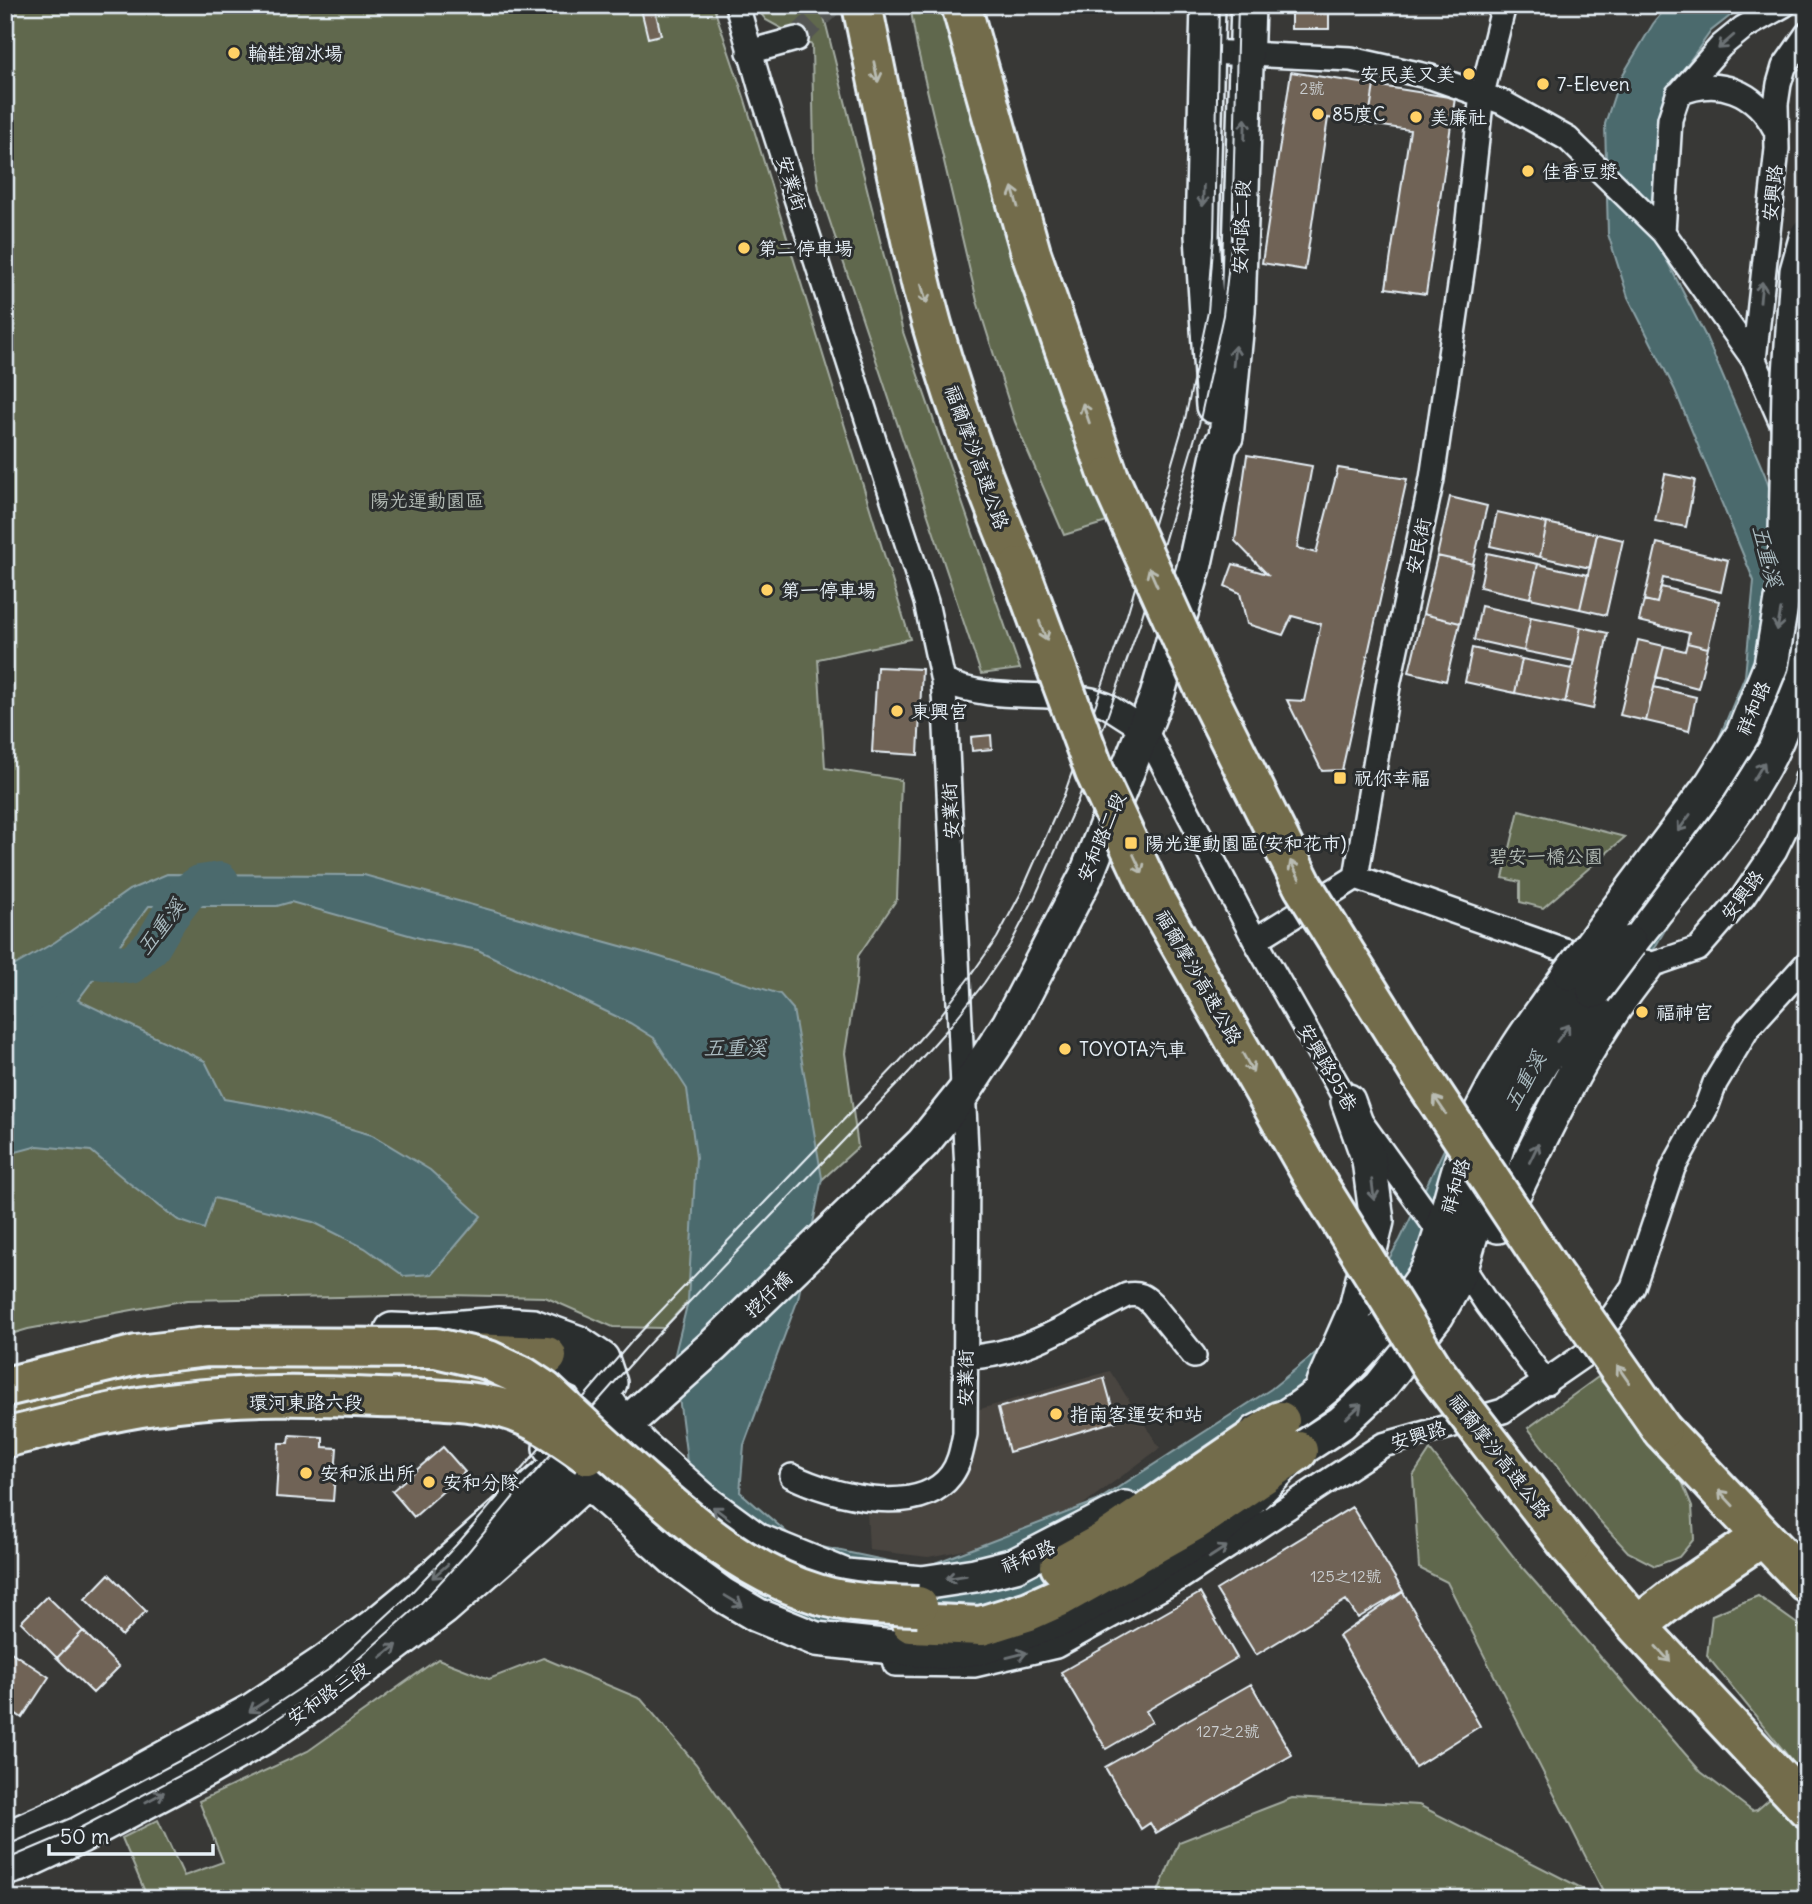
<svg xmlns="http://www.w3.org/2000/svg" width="1812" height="1904" viewBox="0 0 1812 1904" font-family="Delius,'LXGW WenKai TC',sans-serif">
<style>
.built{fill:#494540}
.green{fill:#60674d;stroke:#a4aca2;stroke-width:2}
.water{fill:#4c6a6d;stroke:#8aa0a5;stroke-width:2}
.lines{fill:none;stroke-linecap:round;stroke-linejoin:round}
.river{stroke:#4c6a6d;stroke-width:38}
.building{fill:#706457;stroke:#e8f1f8;stroke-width:2}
.minor-tunnel{stroke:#525453;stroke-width:23;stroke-dasharray:23 11;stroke-linecap:butt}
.minor-casing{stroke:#e8f1f8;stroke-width:28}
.secondary-casing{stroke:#e8f1f8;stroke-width:38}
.trunk-casing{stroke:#e8f1f8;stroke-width:44}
.motorway-casing{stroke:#e8f1f8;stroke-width:44}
.minor{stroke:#2a2d2e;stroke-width:23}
.secondary{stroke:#2a2d2e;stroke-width:33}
.trunk{stroke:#736c4b;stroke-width:38}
.motorway{stroke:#736c4b;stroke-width:38}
.tram{stroke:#e8f1f8;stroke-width:2}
.secondary-bridge-casing{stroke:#e8f1f8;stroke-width:38;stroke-linecap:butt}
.trunk-bridge-casing{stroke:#e8f1f8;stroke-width:44;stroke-linecap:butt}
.motorway-bridge-casing{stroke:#e8f1f8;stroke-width:44;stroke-linecap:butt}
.secondary-bridge{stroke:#2a2d2e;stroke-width:33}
.trunk-bridge{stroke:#736c4b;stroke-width:38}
.motorway-bridge{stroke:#736c4b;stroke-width:38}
.oneway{stroke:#6c7275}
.oneway2{stroke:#b9bcb3}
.poi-dot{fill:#ffd166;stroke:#2a2d2e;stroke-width:2.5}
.labels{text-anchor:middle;stroke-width:6;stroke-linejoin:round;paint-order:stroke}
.number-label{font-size:16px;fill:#caced0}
.poi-label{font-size:19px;fill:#e8f1f8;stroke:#2a2d2e;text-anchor:start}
.street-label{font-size:19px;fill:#e8f1f8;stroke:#2a2d2e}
.park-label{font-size:19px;fill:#b2bab4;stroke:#2a2d2e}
.water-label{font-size:21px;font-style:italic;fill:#aabbc0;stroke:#2a2d2e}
</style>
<rect width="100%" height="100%" fill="#383836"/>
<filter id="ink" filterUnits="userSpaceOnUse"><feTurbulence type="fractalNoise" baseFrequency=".0143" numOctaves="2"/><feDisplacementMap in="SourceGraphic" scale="14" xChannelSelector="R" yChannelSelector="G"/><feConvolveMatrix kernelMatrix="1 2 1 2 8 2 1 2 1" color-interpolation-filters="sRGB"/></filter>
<g filter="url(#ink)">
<path class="built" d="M1110,1371L1160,1448L1081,1506L980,1547L928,1557L869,1550L867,1511L913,1510L930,1504L946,1494L969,1463L977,1434V1410Z"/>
<path class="green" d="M5,5H713L744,97L910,639L818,659L825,768L901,780L897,899L858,956L856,984L845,1053L858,1147L688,1301L664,1328L613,1327L545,1297L447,1295L187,1300L28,1329L5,1336Z
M754,5H821L903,332L1020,669L981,674L819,189L814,155L812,45L766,20Z
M910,5H945L1026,301L1083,455L1110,521L1064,535L1015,422L977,301L917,47Z
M1519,810L1625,837L1543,908L1520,902V882L1503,878Z
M1598,1377L1676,1467L1692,1506L1694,1539L1679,1557L1655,1566L1628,1552L1599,1520L1528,1428Z
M1430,1450L1521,1566L1701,1772L1752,1811L1757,1810L1801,1772L1707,1656L1712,1615L1758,1596L1807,1631V1899H1607L1447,1582L1419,1568L1413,1476Z
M543,1658L641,1699L696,1764L786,1895L782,1899H148L122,1838L158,1820L184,1876L223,1862L199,1801L308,1751L438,1659L489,1679Z
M1292,1798L1419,1805L1603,1899H1155L1179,1842Z"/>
<path class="water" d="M1668,5H1744L1711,31L1684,69L1655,162L1662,251L1706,337L1765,475L1804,595L1807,647L1690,887L1654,949L1559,1072L1442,1313L1327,1413L1060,1602L912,1650L815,1639L726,1584L692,1537L686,1452L674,1358L688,1301L696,1157L687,1089L654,1038L630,1023L478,950L423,939L291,902L277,906H149L78,1000L205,1061L224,1099L283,1109L372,1135L430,1170L481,1216L432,1274L404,1276L365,1248L313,1222L214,1198L204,1229L178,1220L129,1183L91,1151L38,1146L5,1155V971L55,942L129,890L167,874L364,875L657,956L780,994L793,1009L822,1178L798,1299L744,1445L740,1492L798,1542L922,1568L1097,1501L1271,1389L1350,1325L1400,1240L1483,1069L1545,977L1704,774L1745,676L1754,581L1675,390L1628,297L1608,234L1605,124L1619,81L1653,24Z"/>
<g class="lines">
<path class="river" d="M5,1013L76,957L130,965L152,946L169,917L188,892L200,884L220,881"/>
</g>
<path class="building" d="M640,5H654L661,35L648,38Z
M1291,5H1329V29H1291Z
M1291,72L1374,85L1368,124L1328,118L1305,270L1262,263Z
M1374,85L1455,98L1426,294L1386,288L1410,130L1368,124Z
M1247,455L1312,466L1297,548L1316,553L1338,468L1407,479L1342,770L1322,771L1287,700L1304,701L1321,624L1292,616L1283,635L1247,624L1240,593L1225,586L1233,564L1267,574L1235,541Z
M1665,474L1695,480L1686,527L1655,521Z
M1450,497L1487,506L1473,564L1437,556Z
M1497,512L1547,523L1540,557L1490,546Z
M1547,523L1597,534L1590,568L1540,557Z
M1597,534L1623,540L1606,615L1580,609Z
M1657,543L1728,560L1721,592L1663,578L1657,603L1644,600Z
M1487,553L1538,564L1530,598L1480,587Z
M1437,556L1473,564L1460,623L1423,614Z
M1538,564L1588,575L1580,609L1530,598Z
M1661,587L1719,601L1708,648L1687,643L1689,633L1639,621L1644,600L1657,603Z
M1481,606L1531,617L1524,651L1474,640Z
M1423,614L1460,623L1446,681L1409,672Z
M1531,617L1581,627L1574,661L1524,651Z
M1581,627L1608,633L1593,709L1565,703Z
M1638,640L1664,646L1646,721L1620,715Z
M1687,643L1708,648L1698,688L1656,677L1664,646L1685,651Z
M1472,648L1522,659L1515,693L1465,682Z
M1522,659L1572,669L1565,703L1515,693Z
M877,667L922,669L918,755L872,752Z
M1654,687L1696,697L1689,731L1646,721Z
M991,735L992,749L972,751L971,737Z
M1104,1378L1116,1421L1009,1452L998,1408Z
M290,1435L323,1437V1447L337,1448L333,1501L276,1497L279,1443H289Z
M443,1447L465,1472L414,1517L392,1491Z
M1352,1507L1403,1591L1358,1618L1346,1600L1256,1655L1216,1590Z
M109,1574L146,1611L122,1636L85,1599Z
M1403,1592L1480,1726L1415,1767L1339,1636Z
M1200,1593L1237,1658L1146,1711L1152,1722L1106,1749L1061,1672Z
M47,1596L83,1631L57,1658L21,1622Z
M83,1631L119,1667L93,1693L57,1658Z
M5,1648L49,1677L22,1718L5,1706Z
M1251,1684L1292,1755L1156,1833L1150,1823L1141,1829L1105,1767Z"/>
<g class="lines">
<path class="minor-tunnel" d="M796,39L831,5"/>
<defs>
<path id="minor" d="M737,5L760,86L926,602L943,681L945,707L967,1171L965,1434C962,1448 960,1463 951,1475C919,1518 832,1496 792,1476
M749,52L796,39
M1208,52L1351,59L1431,77L1502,102L1568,139L1663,232L1754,360L1784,428
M1678,94C1718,76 1755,91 1775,129
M1663,232L1670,119L1678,95L1721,46L1743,28L1784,5
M1754,360L1777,149L1776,104L1779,84L1784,67L1807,34
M1795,471L1807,512
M943,681C992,702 1041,691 1092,700L1106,705L1145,730L1255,940L1350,1107L1441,1234L1487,1304L1546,1383
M1356,877L1564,950L1596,958
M1255,940L1356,877L1389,681L1432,479L1463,265L1482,94L1504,5
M1633,967H1645L1698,949L1743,897L1775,850L1805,788L1807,778
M966,1357C1024,1357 1076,1320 1127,1295C1139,1293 1144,1296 1152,1304L1194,1356
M891,1646L895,1664L974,1665L1056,1646L1180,1578L1383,1445L1503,1411L1587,1353L1633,1287L1673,1168L1706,1108L1715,1083L1748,1028L1807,963"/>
<path id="secondary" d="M1208,5L1202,236L1213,406
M1630,943C1678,881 1735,824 1770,754C1791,712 1800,666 1807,620
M1498,1226C1542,1136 1582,1044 1645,967
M392,1330L416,1331L499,1324L533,1326L577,1342L602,1359L610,1383
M523,1344L531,1345L547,1356L588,1375L624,1425L642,1446L708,1504L757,1540L846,1576L922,1583L975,1575L1015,1565L1125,1508
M1323,1383L1356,1308L1377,1221L1369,1160L1348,1101
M1256,1432C1317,1404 1347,1370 1390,1320C1403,1304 1419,1288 1428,1269C1448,1223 1454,1172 1474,1127C1499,1070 1534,1022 1570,973
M550,1448L675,1560L723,1595L757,1615L816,1639L941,1652L984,1647L1067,1617L1222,1527L1298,1451L1341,1423L1381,1386L1437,1315L1452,1289L1462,1265L1498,1144L1518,1101L1542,1062L1594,991
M5,1839L65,1812L251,1711L323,1663L379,1622L424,1585L564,1460L598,1449L714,1345L923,1143L964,1092L1009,1024L1086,876L1157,696L1194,568L1220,446L1226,437L1238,312L1248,5
M5,1869L21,1864L81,1836L206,1770L266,1736L339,1687L444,1608L540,1524L587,1481L594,1460"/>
<path id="trunk" d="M469,1353L547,1356
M5,1418L157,1381L199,1374L281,1370L389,1371L482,1364L489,1367
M1060,1566L1105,1541L1280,1421
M911,1623L981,1626L1029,1611L1060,1597L1193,1522L1298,1451"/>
<path id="motorway" d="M862,5C882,100 900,197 923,291C947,386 982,477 1019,567
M961,5L1031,253L1109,477
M1662,1430L1807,1583
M1570,1547L1637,1626L1807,1808
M1637,1626L1683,1590L1762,1537"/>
</defs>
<use href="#minor" class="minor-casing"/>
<use href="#secondary" class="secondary-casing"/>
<use href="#trunk" class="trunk-casing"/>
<use href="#motorway" class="motorway-casing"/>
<use href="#minor" class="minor"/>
<use href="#secondary" class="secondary"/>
<use href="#trunk" class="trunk"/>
<use href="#motorway" class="motorway"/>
<path class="tram" d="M5,1846L71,1818L196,1752L255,1718L328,1670L410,1594L459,1542L633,1340L899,1062L940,1016L971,975L997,938L1021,893L1064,795L1127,615L1185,419L1208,312L1214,236L1219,5
M5,1860L76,1830L202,1764L262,1729L335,1680L421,1603L469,1551L515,1495L644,1349L910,1071L951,1025L984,983L1010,945L1034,899L1078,800L1141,620L1199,424L1223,315L1232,238L1238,5"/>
<defs>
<path id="secondary-bridge" d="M1570,973L1711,785L1743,734L1771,665L1785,582L1789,389L1797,271L1807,235
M1594,991L1630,943"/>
<path id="trunk-bridge" d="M5,1387L137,1355L207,1347L436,1348L488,1360L524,1377L545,1391C577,1421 610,1452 643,1481C697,1529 747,1572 817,1594C849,1604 884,1605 918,1606
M5,1438C62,1424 119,1408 177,1402C244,1394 311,1395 378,1398C420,1399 464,1398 505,1409C535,1417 563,1437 588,1455"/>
<path id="motorway-bridge" d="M1109,477L1205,690L1303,886L1428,1086L1552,1273L1662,1430
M1019,567L1095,772L1155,900L1312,1175L1433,1369L1570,1547"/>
</defs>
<use href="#secondary-bridge" class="secondary-bridge-casing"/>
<use href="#trunk-bridge" class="trunk-bridge-casing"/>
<use href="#motorway-bridge" class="motorway-bridge-casing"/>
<use href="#secondary-bridge" class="secondary-bridge"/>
<use href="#trunk-bridge" class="trunk-bridge"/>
<use href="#motorway-bridge" class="motorway-bridge"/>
</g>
<defs><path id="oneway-shaft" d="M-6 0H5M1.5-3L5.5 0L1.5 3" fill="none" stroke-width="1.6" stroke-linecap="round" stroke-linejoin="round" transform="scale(1.75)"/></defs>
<g class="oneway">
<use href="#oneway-shaft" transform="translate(1726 42) rotate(139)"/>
<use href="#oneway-shaft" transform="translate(1245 129) rotate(-88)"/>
<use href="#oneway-shaft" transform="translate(1203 196) rotate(92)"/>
<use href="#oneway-shaft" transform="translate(1761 292) rotate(-84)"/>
<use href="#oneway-shaft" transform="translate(1234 356) rotate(-85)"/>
<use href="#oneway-shaft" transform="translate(1779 620) rotate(100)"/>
<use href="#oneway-shaft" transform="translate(1759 771) rotate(-59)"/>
<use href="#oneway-shaft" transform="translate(1684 823) rotate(126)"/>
<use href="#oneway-shaft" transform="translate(1563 1033) rotate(-54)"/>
<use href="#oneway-shaft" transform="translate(1534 1153) rotate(-64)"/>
<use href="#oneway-shaft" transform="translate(1373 1190) rotate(83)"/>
<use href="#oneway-shaft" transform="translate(1354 1411) rotate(-43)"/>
<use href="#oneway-shaft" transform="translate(721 1513) rotate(-143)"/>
<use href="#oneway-shaft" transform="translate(1218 1552) rotate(-33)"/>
<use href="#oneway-shaft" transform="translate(440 1571) rotate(139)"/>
<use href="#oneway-shaft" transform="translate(956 1577) rotate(171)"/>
<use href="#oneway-shaft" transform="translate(734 1601) rotate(31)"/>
<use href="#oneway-shaft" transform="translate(389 1651) rotate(-37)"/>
<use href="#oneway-shaft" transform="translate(1017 1655) rotate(-14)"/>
<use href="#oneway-shaft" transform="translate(258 1706) rotate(147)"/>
<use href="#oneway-shaft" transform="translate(155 1797) rotate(-28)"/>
</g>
<g class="oneway2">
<use href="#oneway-shaft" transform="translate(876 72) rotate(78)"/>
<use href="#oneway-shaft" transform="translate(1015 197) rotate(-106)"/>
<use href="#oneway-shaft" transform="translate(924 294) rotate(75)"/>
<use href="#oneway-shaft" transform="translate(1086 413) rotate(-109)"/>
<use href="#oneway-shaft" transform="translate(1153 577) rotate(-114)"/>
<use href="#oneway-shaft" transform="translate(1043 631) rotate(70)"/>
<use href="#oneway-shaft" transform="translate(1138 864) rotate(65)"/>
<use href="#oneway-shaft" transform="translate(1295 870) rotate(-117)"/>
<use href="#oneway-shaft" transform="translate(1248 1063) rotate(61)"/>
<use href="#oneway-shaft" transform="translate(1440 1105) rotate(-124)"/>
<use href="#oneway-shaft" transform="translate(1623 1374) rotate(-125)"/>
<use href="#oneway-shaft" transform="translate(1726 1498) rotate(-133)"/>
<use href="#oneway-shaft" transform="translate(1663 1654) rotate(47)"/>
</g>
</g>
<g class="poi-dot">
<circle cx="234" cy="53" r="7"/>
<circle cx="1469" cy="74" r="7"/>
<circle cx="1543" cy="84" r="7"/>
<circle cx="1318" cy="114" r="7"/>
<circle cx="1416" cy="117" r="7"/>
<circle cx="1528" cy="171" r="7"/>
<circle cx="744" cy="248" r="7"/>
<circle cx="767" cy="590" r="7"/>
<circle cx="897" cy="711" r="7"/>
<rect x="1333" y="771" width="14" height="14" rx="3.5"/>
<rect x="1124" y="836" width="14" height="14" rx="3.5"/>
<circle cx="1642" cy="1012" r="7"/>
<circle cx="1065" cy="1049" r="7"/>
<circle cx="1056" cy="1414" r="7"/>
<circle cx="306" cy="1473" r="7"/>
<circle cx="429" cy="1482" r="7"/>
</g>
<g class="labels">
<g class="number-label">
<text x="1312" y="94">2號</text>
<text x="1346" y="1582">125之12號</text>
<text x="1228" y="1737">127之2號</text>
</g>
<g class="poi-label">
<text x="248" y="60">輪鞋溜冰場</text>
<text x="1455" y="81" text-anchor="end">安民美又美</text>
<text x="1557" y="91">7-Eleven</text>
<text x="1332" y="121">85度C</text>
<text x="1430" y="124">美廉社</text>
<text x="1542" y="178">佳香豆漿</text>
<text x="758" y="255">第二停車場</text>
<text x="781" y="597">第一停車場</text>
<text x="911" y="718">東興宮</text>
<text x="1354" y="785">祝你幸福</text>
<text x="1145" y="850">陽光運動園區(安和花市)</text>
<text x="1656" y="1019">福神宮</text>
<text x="1079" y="1056">TOYOTA汽車</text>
<text x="1070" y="1421">指南客運安和站</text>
<text x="320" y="1480">安和派出所</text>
<text x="443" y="1489">安和分隊</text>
</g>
<g class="street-label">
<text transform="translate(792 183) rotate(72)" y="7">安業街</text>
<text transform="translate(1772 193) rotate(-84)" y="7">安興路</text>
<text transform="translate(1241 227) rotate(-88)" y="7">安和路二段</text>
<text transform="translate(977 457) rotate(70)" y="7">福爾摩沙高速公路</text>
<text transform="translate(1418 546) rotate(-78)" y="7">安民街</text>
<text transform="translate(1753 708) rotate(-67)" y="7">祥和路</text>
<text transform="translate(950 811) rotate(-93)" y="7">安業街</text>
<text transform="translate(1101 837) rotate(-67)" y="7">安和路二段</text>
<text transform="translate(1742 895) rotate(-53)" y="7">安興路</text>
<text transform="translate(1199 977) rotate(60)" y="7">福爾摩沙高速公路</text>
<text transform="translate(1328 1067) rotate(60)" y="7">安興路95巷</text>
<text transform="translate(1455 1186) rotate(-73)" y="7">祥和路</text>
<text transform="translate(768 1294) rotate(-44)" y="7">挖仔橋</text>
<text transform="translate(965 1378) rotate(-90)" y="7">安業街</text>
<text x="306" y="1409">環河東路六段</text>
<text transform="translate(1418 1435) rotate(-17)" y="7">安興路</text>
<text transform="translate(1500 1456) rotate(52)" y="7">福爾摩沙高速公路</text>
<text transform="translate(1028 1556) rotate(-23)" y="7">祥和路</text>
<text transform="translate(328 1693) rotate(-35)" y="7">安和路三段</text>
</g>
<g class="park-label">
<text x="427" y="507">陽光運動園區</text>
<text x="1546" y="863">碧安一橋公園</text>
</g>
<g class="water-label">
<text transform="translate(1767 556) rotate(76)" y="7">五重溪</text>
<text transform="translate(161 927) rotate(-52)" y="7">五重溪</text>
<text x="735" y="1055">五重溪</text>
<text transform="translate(1525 1081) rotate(-61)" y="7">五重溪</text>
</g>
</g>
<rect width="1812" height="1904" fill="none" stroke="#2a2d2e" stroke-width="28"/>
<rect x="14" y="14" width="1784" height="1876" fill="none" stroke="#e8f1f8" stroke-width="2.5" filter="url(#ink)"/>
<path d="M49 1844v10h164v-10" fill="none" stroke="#e8f1f8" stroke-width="3.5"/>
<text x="60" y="1844" font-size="21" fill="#e8f1f8" stroke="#2a2d2e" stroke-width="5" paint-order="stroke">50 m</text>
</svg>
